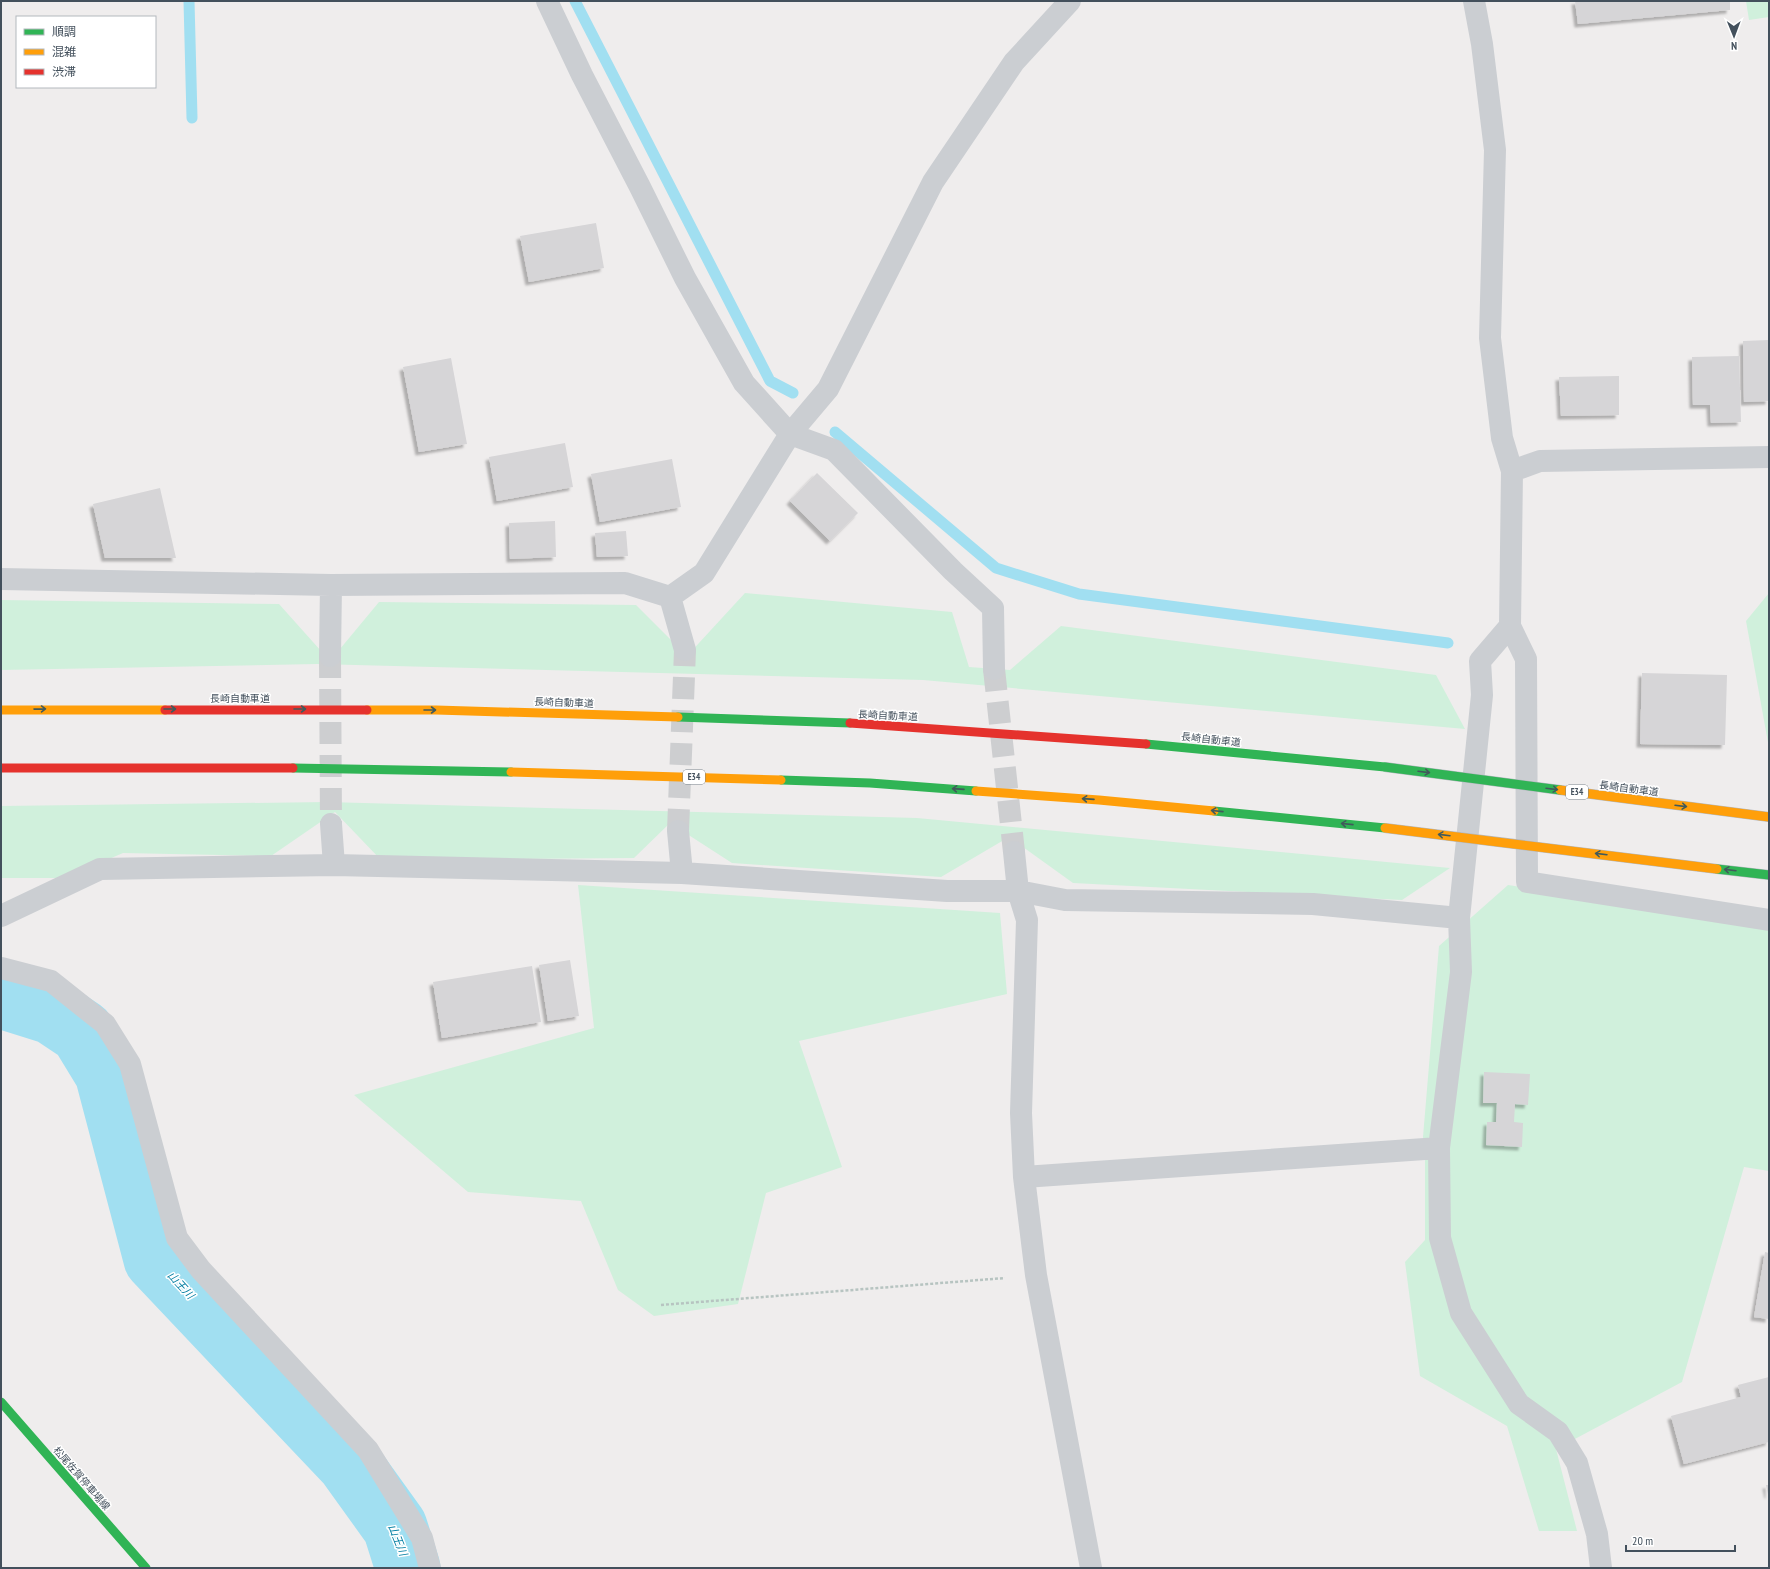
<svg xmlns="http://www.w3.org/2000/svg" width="1770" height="1569" viewBox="0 0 1770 1569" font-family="'PT Sans Narrow','Noto Sans JP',sans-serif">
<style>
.green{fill:#d0f0dc}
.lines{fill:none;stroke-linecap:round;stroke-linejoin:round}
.stream{stroke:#a1dff1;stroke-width:11}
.river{stroke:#a1dff1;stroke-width:65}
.building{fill:#d6d5d7;filter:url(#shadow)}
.street-tunnel{stroke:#cdced0;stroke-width:22;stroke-dasharray:22 11;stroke-linecap:butt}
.path{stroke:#b7c4c1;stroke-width:2.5;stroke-dasharray:3 2;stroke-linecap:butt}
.street{stroke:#cbced2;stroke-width:22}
.fast{stroke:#30b455;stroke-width:9}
.slow{stroke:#ff9f0a;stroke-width:9}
.jam{stroke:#e5322d;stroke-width:9}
.fast-bridge-casing{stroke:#b2b7be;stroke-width:10;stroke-linecap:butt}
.slow-bridge-casing{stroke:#b2b7be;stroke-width:10;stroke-linecap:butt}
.fast-bridge{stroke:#30b455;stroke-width:9}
.slow-bridge{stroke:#ff9f0a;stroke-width:9}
.oneway{stroke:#415a5b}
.labels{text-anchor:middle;stroke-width:3;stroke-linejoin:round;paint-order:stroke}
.shield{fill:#fff;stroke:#7b848d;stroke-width:1}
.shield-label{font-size:9px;font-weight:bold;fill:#43505c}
.street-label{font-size:10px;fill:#43505c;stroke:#fff}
.water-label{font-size:11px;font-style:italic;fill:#027ea2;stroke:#fff}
</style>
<defs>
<filter id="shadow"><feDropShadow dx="-3.5" dy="3.5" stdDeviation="1" flood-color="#0004"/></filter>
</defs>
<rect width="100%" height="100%" fill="#efeded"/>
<path class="green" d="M1746,1H1769V17L1749,20Z
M745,593L952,612L969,667L1010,670L1061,626L1436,675L1465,729L923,680L317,664L1,670V600L279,604L330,661L379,602L636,605L687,656Z
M1769,593V748L1746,621Z
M327,802L917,818L1450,868L1402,900L1073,883L1009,837L941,877L732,863L670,823L634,858L381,860L335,812L271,856L123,853L65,878H1V806Z
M578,885L1000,913L1007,994L799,1041L842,1167L766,1193L738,1304L654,1316L618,1290L581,1201L468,1192L354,1095L594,1028Z
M1508,885L1736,921L1769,928V1171L1744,1167L1682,1382L1556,1449L1577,1531H1539L1507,1426L1420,1376L1405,1262L1425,1240V1161L1423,1137L1439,946Z"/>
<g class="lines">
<path class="stream" d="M189,1L192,118
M575,1L770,381L793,393
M835,432L996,568L1079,594L1448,643"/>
<path class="river" d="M1,996L52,1012L82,1032L107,1073L156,1259L349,1463L395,1527L408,1568"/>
</g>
<path class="building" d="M1575,1H1730V10L1578,24Z
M596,223L604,268L529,282L520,236Z
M1769,340V401L1744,402L1743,341Z
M1739,356L1741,422L1711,423L1710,405H1693L1692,357Z
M451,358L467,444L419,452L403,367Z
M1619,376V415L1561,416L1559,377Z
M565,443L573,487L497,501L489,457Z
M672,459L681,507L600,522L591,474Z
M817,473L858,513L830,541L790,501Z
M160,488L176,558H105L93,504Z
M555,521L556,557L510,559L509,523Z
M626,531L628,556L597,557L595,533Z
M1642,673L1727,675L1725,745L1640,744Z
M570,960L579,1016L548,1021L539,965Z
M532,966L541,1022L442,1038L433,982Z
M1484,1072L1530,1074L1528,1105L1515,1104L1514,1122L1523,1123L1522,1147L1486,1145L1487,1122H1496L1497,1103H1483Z
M1765,1252L1769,1253V1319L1754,1317Z
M1769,1377V1442L1684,1464L1671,1416L1741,1397L1738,1385Z
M1766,1485H1769V1495H1768Z"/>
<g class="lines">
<path class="street-tunnel" d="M330,656L331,824
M994,669L1014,852
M678,831L685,650"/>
<path class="path" d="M661,1305L1005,1278"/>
<path class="street" d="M547,1L582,75L640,187L685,278L744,383L790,434L834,450L953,571L993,608L994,669
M1474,1L1482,44L1495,150L1490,338L1502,438L1512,471L1510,626L1480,661L1482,695L1459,918L1461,972L1439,1148L1440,1238L1461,1313L1519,1404L1558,1432L1577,1463L1597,1534L1601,1568
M1512,471L1540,461L1769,457
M1,579L331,585L625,583L670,597
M670,597L704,573L790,434L828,389L933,182L1014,62L1070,1
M670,597L685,650
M1510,626L1526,659L1527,882L1769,920
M330,656L331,585
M331,824L334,865
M678,831L682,873
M1014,852L1018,891L1027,920L1021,1113L1024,1177L1036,1275L1091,1568
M1,916L100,869L334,865L682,873L947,891H1018L1065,900L1313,904L1459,918
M1,968L51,981L105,1024L130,1064L177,1238L201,1270L368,1450L422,1538L430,1568
M1024,1177L1439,1148"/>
<path class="fast" d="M678,717L850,723
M1146,744L1385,767
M293,768L511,772
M781,780L870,783L976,791
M1214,811L1385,828
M1,1402L146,1568"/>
<path class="slow" d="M1,710H165
M367,710H436L678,717
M511,772L781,780
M976,791L1099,800L1214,811"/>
<path class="jam" d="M165,710H367
M850,723L1146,744
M1,768H293"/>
<defs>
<path id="fast-bridge" d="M1385,767L1560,790
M1717,869L1769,875"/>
<path id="slow-bridge" d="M1560,790L1769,817
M1385,828L1717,869"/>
</defs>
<use href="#fast-bridge" class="fast-bridge-casing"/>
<use href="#slow-bridge" class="slow-bridge-casing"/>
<use href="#fast-bridge" class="fast-bridge"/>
<use href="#slow-bridge" class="slow-bridge"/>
</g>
<defs><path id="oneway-shaft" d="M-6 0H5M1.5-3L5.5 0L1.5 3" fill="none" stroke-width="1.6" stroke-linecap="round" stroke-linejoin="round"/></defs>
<g class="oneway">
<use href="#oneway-shaft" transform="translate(40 709) rotate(-1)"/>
<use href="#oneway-shaft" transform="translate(170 709)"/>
<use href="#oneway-shaft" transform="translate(300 709)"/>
<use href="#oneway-shaft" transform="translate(430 710)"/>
<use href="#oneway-shaft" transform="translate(1424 772) rotate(7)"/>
<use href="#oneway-shaft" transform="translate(958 789) rotate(-176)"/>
<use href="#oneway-shaft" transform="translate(1552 789) rotate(7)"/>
<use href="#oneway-shaft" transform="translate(1088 799) rotate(-176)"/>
<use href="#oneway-shaft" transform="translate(1681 806) rotate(7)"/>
<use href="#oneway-shaft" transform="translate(1217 811) rotate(-174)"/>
<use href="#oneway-shaft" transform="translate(1347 824) rotate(-174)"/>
<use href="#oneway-shaft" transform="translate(1444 835) rotate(-173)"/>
<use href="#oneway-shaft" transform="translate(1601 854) rotate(-173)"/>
<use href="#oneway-shaft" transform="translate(1730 870) rotate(-173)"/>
</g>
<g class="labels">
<g class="shield">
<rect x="683" y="770" width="22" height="14" rx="3"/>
<rect x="1566" y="785" width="22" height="14" rx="3"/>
</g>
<g class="shield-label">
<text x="694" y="780">E34</text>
<text x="1577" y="795">E34</text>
</g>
<g class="street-label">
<text x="240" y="702">長崎自動車道</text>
<text transform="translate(564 702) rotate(2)" y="4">長崎自動車道</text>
<text transform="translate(888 715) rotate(3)" y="4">長崎自動車道</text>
<text transform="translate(1211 739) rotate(6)" y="4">長崎自動車道</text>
<text transform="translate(1629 788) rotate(7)" y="4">長崎自動車道</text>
<text transform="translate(82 1478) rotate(49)" y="4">松尾佐賀停車場線</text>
</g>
<g class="water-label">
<text transform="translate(181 1285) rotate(47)" y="4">山王川</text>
<text transform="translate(398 1540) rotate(68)" y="4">山王川</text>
</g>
</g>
<rect width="1770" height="1569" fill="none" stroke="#43505c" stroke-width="4"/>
<rect x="16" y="16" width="140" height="72" fill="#ffffff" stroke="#b4b9be"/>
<rect x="24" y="29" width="20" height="6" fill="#30b455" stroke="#b4b9be"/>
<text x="52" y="36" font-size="12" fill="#43505c">順調</text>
<rect x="24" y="49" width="20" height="6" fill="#ff9f0a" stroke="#b4b9be"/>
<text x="52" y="56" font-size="12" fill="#43505c">混雑</text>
<rect x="24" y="69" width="20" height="6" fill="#e5322d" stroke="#b4b9be"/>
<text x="52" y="76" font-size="12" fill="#43505c">渋滞</text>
<g transform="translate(1734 36) rotate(179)" stroke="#ffffff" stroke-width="3" paint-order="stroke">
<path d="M0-3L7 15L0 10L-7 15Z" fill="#43505c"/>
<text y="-6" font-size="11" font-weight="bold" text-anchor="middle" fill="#43505c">N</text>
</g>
<path d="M1626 1545v6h109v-6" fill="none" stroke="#43505c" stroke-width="2"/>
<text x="1632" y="1545" font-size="12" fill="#43505c" stroke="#ffffff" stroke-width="3" paint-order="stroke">20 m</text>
</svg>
